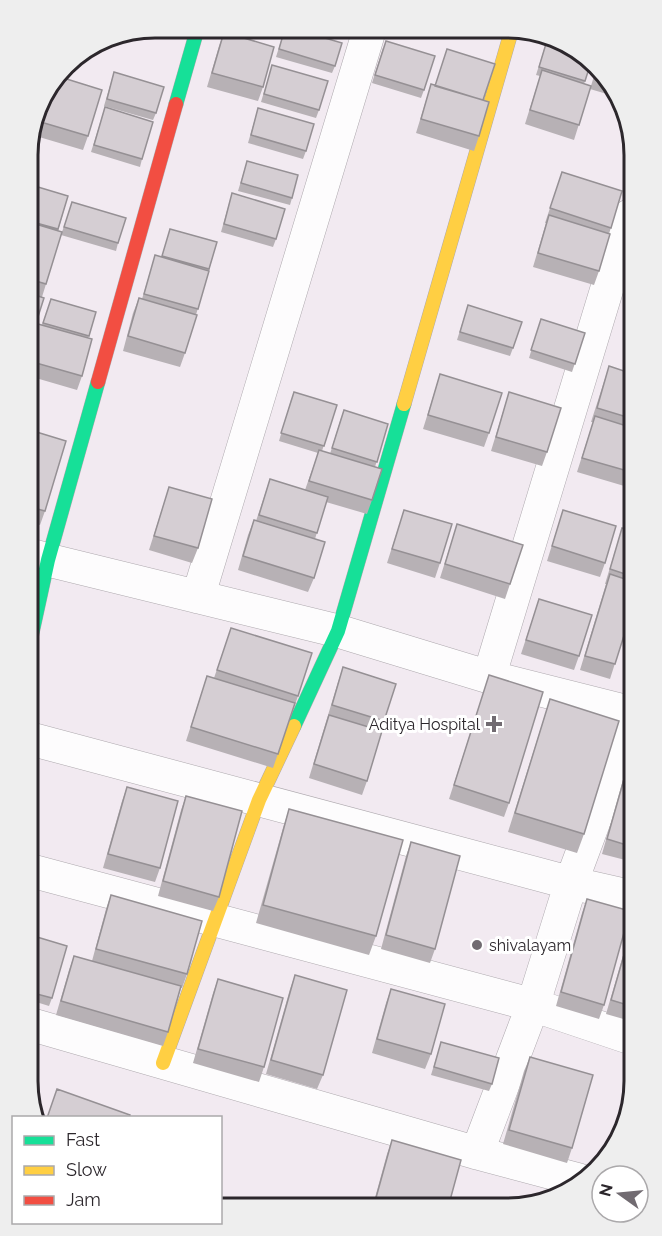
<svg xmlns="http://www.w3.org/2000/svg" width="662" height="1236" viewBox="0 0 662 1236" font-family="Raleway,sans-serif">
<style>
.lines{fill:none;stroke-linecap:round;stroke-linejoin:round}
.street-casing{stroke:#aea9ae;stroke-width:34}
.fast-casing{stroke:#aea9ae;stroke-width:15}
.slow-casing{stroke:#aea9ae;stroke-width:15}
.jam-casing{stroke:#aea9ae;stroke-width:15}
.street{stroke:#fdfcfd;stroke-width:33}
.fast{stroke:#16e098;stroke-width:14}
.slow{stroke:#ffcf43;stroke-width:14}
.jam{stroke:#f24e42;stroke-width:14}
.wall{fill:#b7b1b5}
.building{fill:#d5ced3;stroke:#959094;stroke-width:1.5}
.poi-dot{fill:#716b71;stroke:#fff;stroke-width:2}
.labels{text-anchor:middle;stroke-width:6;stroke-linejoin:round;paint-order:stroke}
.poi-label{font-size:16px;fill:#2c272c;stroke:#fff;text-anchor:end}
.rim{fill:none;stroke:#2c272c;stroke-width:3}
</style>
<rect width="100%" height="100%" fill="#f2eaf1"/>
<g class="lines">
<defs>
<path id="street" d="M30,555L48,560L338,631L489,677L632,713
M198,597L370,28
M489,677L629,216
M31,739L571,883L633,897
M32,871L533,1005L634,1039
M33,1025L477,1153L579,1180
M477,1153L533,1005L571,883L632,719"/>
<path id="fast" d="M176,104L198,27
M31,638L48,560L98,382
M294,726L338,631L404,404"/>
<path id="slow" d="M404,404L512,29
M163,1063L259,800L294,726"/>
<path id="jam" d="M98,382L176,104"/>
</defs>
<use href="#street" class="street-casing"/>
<use href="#fast" class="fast-casing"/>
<use href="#slow" class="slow-casing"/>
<use href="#jam" class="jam-casing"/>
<use href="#street" class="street"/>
<use href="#fast" class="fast"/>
<use href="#slow" class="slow"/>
<use href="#jam" class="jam"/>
</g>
<path class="wall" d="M285,28L335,66L332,73L276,57Z
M224,32L263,87L258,101L207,87L219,46Z
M548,37L592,60L584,84L591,86L597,66L617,97L590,89L574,140L525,124L540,76L536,75Z
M383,48L424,90L421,98L372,83Z
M272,65L319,110L316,118L261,102Z
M114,72L156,113L153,120L104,106Z
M431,84L483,100L479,136L474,151L416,133Z
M40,98L88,136L83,150L29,134Z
M105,107L142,159L140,167L91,152Z
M258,108L306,151L303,159L248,143Z
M247,161L292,198L290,205L238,191Z
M562,172L622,191L609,234L599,271L594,285L533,267L546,223H545Z
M28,184L68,196L58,231L46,284L42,297L36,323L33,331L30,330L29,334Z
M232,193L276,239L273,247L221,232Z
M72,202L118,243L116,251L61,235Z
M170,229L217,242L185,353L180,367L123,351L133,313L139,298L142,299L155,255L162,257Z
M51,299L96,312L88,338L82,376L77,390L29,376V350L38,324L42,325Z
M468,305L513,348L510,356L457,340Z
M541,319L585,333L572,372L529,358Z
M609,366L630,373L631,488L577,472L593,422H591Z
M440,374L489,433L484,447L423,429Z
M509,392L547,452L542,466L491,451Z
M291,400L337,405L322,451L330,454L341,418L388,424L375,467L372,500L367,514L326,502L315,539L314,578L308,592L238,570L248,535L254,520L256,521L270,479L305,490L318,453L279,441Z
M30,430L45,511L40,525L30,522Z
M169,487L198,548L192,563L149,550Z
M404,510L440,563L435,578L387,563Z
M563,510L605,563L600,577L547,561Z
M457,524L510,584L505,599L440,578Z
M622,528L631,530L632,610L610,679L580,670L606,584H605Z
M539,599L579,656L574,670L521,654Z
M231,628L298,696L273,768L186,741L207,676L214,678Z
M343,667L384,721L367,781L362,795L309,778L338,682Z
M489,675L509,803L504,817L449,799Z
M550,699L584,834L577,853L508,832Z
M632,748L633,862L602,854Z
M127,787L160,868L155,882L103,868L122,801Z
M186,796L219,897L213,911L158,896L181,810Z
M289,809L376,936L369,955L256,923L283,828Z
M411,842L435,949L430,963L381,949L406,856Z
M111,895L187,974L182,988H181L168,1032L163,1046L56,1015L69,970L74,956L92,961L106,909Z
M587,899L604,1005L599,1019L556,1006L582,913Z
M634,918V1022L606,1014Z
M37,937L52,998L49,1006L33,1001V951Z
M295,975L323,1075L317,1089L266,1074L290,989Z
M218,979L264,1067L259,1082L193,1063L213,993Z
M391,989L431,1054L425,1069L372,1053L386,1003Z
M441,1042L492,1084L489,1091L431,1075Z
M530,1057L572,1148L567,1163L503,1144L524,1071Z
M392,1140L449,1204L373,1205L387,1154Z"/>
<path class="building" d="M285,28H291L342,43L335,66L279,49Z
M224,32L274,47L263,87L212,73Z
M548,37L592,59L585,81L539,67Z
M386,41L435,56L424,90L375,75Z
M447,49L495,64L483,100L435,86Z
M272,65L328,81L319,110L264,94Z
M597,67L604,78L595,75Z
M542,70L591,86L579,125L530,110Z
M114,72L164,87L156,113L107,99Z
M57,76L102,90L88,136L34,120L40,98Z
M431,84L489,102L479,136L421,119Z
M105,107L153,122L142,159L94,145Z
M258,108L314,124L306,151L251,135Z
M247,161L298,175L292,198L241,183Z
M562,172L622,191L611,228L550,208Z
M28,184L68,196L58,229L29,221Z
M232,193L285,209L276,239L224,224Z
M72,202L126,218L118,243L64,227Z
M549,215L610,234L599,271L538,253Z
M29,222L62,232L46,284L29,279Z
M170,229L217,242L209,269L162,256Z
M155,255L209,271L198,309L144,294Z
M29,293L44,298L36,323L29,321Z
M139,298L197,315L185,353L128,336Z
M51,299L96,312L89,336L43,323Z
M468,305L522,322L513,348L460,332Z
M541,319L585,333L575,364L531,350Z
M29,322L32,323L29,334Z
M38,324L92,339L82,376L29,361V354Z
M609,366L630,373V418L597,408Z
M440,374L502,393L489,433L428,415Z
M294,392L337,405L324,446L281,433Z
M509,392L561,408L547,452L496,437Z
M344,410L388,424L377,462L332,448Z
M595,416L630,427L631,472L582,458Z
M30,430L66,441L45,511L30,507Z
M319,450L382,469L372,500L309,481Z
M270,479L328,497L317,533L259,515Z
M169,487L212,499L198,548L154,536Z
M404,510L452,524L440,563L392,549Z
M563,510L616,526L605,563L552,546Z
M254,520L325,542L314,578L243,556Z
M457,524L523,545L510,584L445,564Z
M622,528L631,530V576L610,569Z
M610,574L631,581L632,610L615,664L585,656Z
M539,599L592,615L579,656L526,640Z
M231,628L312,653L298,696L217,670Z
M343,667L396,684L384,721L332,705Z
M489,675L543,692L509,803L454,785Z
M207,676L295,703L278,754L191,727Z
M550,699L619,721L584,834L515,813Z
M329,715L382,731L367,781L314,764Z
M632,751L633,847L607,839Z
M127,787L178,801L160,868L108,854Z
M186,796L242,811L219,897L163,881Z
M289,809L403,840L376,936L263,905Z
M411,842L460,856L435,949L386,935Z
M111,895L202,921L187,974L96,949Z
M587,899L630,911L604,1005L561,992Z
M634,920V1007L611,1000Z
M37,937L67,946L52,998L33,993V953Z
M74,956L181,986L168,1032L61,1001Z
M295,975L347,990L323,1075L271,1060Z
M218,979L283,998L264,1067L198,1049Z
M391,989L445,1004L431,1054L377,1039Z
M441,1042L499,1058L492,1084L434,1067Z
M530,1057L593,1075L572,1148L509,1130Z
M57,1089L130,1115L129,1118H47Z
M392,1140L461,1160L449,1204L374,1205Z"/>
<g class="poi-dot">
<path d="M491 715h6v6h6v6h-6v6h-6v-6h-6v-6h6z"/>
<circle cx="477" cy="945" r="6"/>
</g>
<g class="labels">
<g class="poi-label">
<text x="480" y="730">Aditya Hospital</text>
<text x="489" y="951" text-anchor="start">shivalayam</text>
</g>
</g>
<path d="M0 0H662V1236H0ZM155 38H507A117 117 0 0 1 624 155V1081A117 117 0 0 1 507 1198H155A117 117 0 0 1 38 1081V155A117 117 0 0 1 155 38Z" fill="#eee" fill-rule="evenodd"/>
<path class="rim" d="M155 38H507A117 117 0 0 1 624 155V1081A117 117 0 0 1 507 1198H155A117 117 0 0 1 38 1081V155A117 117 0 0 1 155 38Z"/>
<rect x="12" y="1116" width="210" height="108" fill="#ffffff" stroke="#aba9ab" stroke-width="1.5"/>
<rect x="24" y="1136" width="30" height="9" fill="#16e098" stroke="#aba9ab" stroke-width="1.5"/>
<text x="66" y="1146" font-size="18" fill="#2c272c">Fast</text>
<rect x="24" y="1166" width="30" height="9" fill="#ffcf43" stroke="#aba9ab" stroke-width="1.5"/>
<text x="66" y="1176" font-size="18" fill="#2c272c">Slow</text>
<rect x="24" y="1196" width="30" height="9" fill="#f24e42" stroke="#aba9ab" stroke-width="1.5"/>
<text x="66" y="1206" font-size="18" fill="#2c272c">Jam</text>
<g transform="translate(620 1194) rotate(285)"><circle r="28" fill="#ffffff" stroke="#aba9ab" stroke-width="1.5"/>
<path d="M0-4.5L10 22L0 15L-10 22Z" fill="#716b71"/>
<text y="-9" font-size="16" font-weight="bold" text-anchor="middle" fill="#2c272c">N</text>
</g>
</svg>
